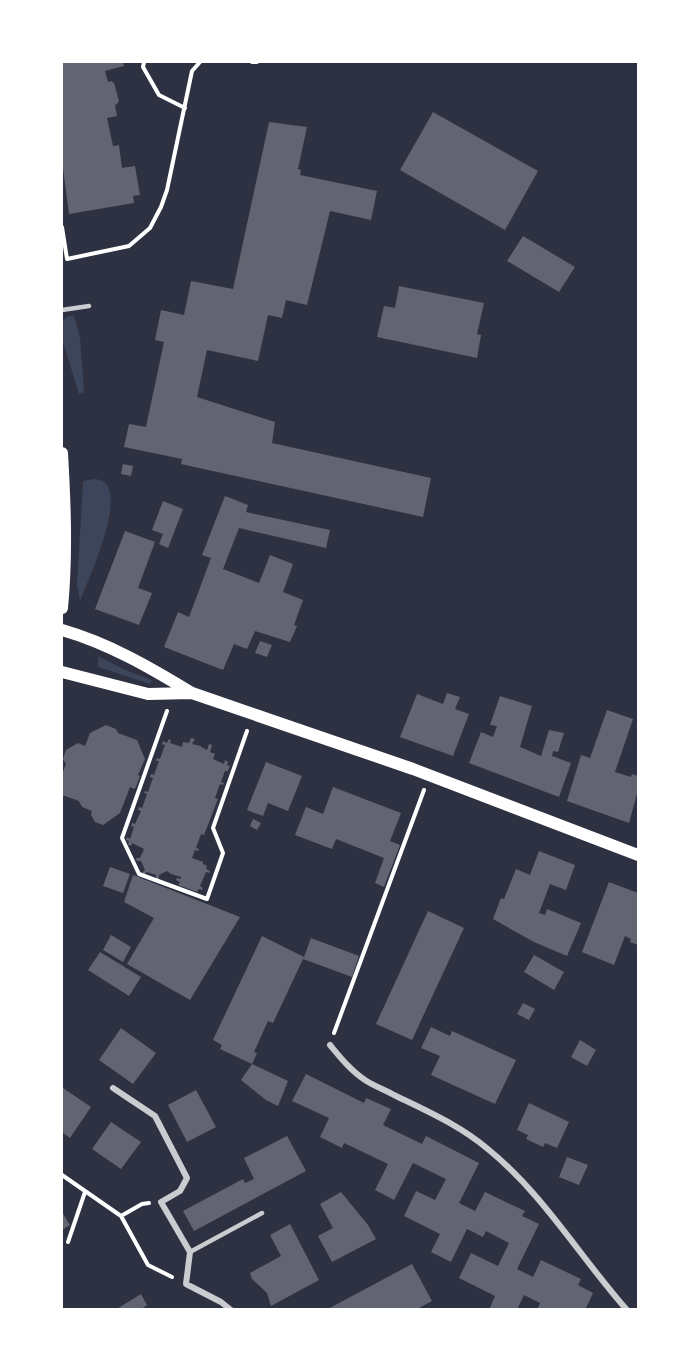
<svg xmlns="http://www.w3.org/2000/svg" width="700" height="1371" viewBox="0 0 700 1371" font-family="Karla,sans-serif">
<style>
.green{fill:#3c4559}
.building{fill:#626471}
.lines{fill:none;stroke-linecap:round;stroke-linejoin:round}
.path{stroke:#fff;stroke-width:4}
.service{stroke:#caccd0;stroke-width:4.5}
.minor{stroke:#caccd0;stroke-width:6}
.secondary{stroke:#fff;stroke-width:12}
</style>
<rect width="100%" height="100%" fill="#2d3142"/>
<path class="green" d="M67,316H74L80,337L84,392L79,394L62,339V323Z
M94,479C95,479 102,480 103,481C127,497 88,580 80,601L77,585L83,481Z
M98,656L125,670L152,680L150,684L98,667Z"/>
<path class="building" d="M62,62H123L124,66L105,71L108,82L111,81L114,83L119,101L117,104L115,105L117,116L107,118L113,146L119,145L122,168L135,166L140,195L133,196L134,203L69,214L62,161Z
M433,112L538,171L505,230L400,170Z
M269,122L307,127L298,169L301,170L300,175L377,191L371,220L330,211L307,305L286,300L282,318L268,315L258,361L207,350L197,397L275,422L272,443L431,478L423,517L181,464L182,459L124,447L129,424L146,427L164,342L155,340L161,310L184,315L191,281L233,289Z
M523,236L575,267L559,292L507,261Z
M399,286L484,303L477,334L481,335L477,358L377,337L384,306L395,308Z
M123,464L133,466L131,476L121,474Z
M225,496L248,505L246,512L330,530L326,548L239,528L223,569L259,583L270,555L293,564L283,592L303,600L294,625L297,626L290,642L255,631L247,649L234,644L223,670L164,647L178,612L189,617L211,558L202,555Z
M163,501L183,509L168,548L159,544L163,534L152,530Z
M125,531L155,542L138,588L152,593L139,625L95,609Z
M260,641L272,645L267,657L255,653Z
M447,693L460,697L455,709L469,714L453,756L400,737L417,694L443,704Z
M500,696L532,706L520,747L541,756L549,730L564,733L558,752L553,751L552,756L571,763L559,797L469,763L481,732L493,737L497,726L490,725Z
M607,710L633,719L615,772L631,777L632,774L638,776V790L629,823L567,801L581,755L590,758Z
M106,725L116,729L118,733L137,740L145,759L138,775L140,776L136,787L134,789L130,787L120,813L103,825L95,822L91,815L92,811L82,807L79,801L62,795V774L66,764L63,759L66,750L78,743L85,746L90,733Z
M191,738L195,739L192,744L200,746L205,749L207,750L209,744L212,745L210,752L215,754L213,759L224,764L225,760L228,762L227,765L230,766L228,771H225L221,782L224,783L223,785L220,784L215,798L218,799L204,835L201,834L196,848L199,849L198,851L195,850L192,858L203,862V864L207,866L206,869L210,871L209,873L206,872L200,886L203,888L202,890L199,889L197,892L178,885L180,882L176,880L177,878L181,879V877L171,874L167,871L159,875V879H156V875L147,872L143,875L142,873L145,870L141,861H137L136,858H140L144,849L132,843L131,846L128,845L129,841L126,840L127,837L130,839L134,827L131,826L132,823L135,824L141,811L138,810L139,807L142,808L147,794L144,793L145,791L148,792L153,778L150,777L151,774L154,775L159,761H156L157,758L160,759L165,745L162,744L163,741L167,743L169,739L171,740L170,743L182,747L183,742L189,743Z
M266,762L302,776L288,811L268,803L263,816L247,810Z
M333,787L401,813L390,841L400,845L384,887L375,883L384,858L336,839L332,849L295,835L306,807L323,814Z
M253,819L261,823L257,830L250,826Z
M539,851L575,865L566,890L550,884L539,913L545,915L547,909L581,923L567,956L534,942L493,919L501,898L504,899L516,869L530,875Z
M110,867L130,874L123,893L103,886Z
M133,875L240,917L190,1000L127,964L154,918L124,902Z
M609,882L638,893V945L630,942L631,939L625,936L614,965L582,952Z
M428,911L464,928L412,1040L376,1024Z
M111,935L131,947L123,962L103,950Z
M262,936L304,957L311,938L359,956L352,977L303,959L273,1023L268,1021L254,1052L257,1053L252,1064L220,1049L222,1045L213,1040Z
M100,952L141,977L129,996L88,970Z
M534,955L564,972L554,990L524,972Z
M523,1003L535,1009L529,1020L517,1014Z
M431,1027L450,1036L452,1031L516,1060L495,1104L431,1075L440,1056L421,1048Z
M121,1028L156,1053L133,1084L99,1060Z
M580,1040L596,1050L587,1066L571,1057Z
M252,1064L288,1081L278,1106L266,1100L241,1080Z
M306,1074L364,1103L366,1098L391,1109L383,1125L422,1144L426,1136L479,1163L459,1203L475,1211L485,1192L525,1211L522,1216L539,1224L517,1269L533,1277L541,1260L581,1279L578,1285L593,1293L585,1310H537L540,1303L524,1295L517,1310H489L495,1296L459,1278L471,1253L498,1266L509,1243L486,1231L483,1237L467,1229L451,1262L431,1252L440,1234L404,1216L416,1191L435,1200L446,1179L413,1163L394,1200L375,1190L388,1164L344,1143L342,1148L320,1137L329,1118L292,1101Z
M63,1088L91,1107L70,1138L62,1132V1090Z
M196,1090L216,1127L187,1142L168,1105Z
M529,1103L569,1122L557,1148L545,1143L543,1147L526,1139L528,1135L517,1130Z
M111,1122L141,1142L121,1169L92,1149Z
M287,1136L306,1171L194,1231L183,1211L243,1179L245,1183L254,1179L244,1158Z
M567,1157L588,1165L579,1185L559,1177Z
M341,1192L368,1225L376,1239L332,1262L318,1236L333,1228L320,1204Z
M62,1212L70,1225L62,1230Z
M290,1224L319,1280L271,1306L267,1293L252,1279L250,1273L281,1256L270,1235Z
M412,1264L432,1301L415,1310H326Z
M141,1294L147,1305L140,1310H115Z"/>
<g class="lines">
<path class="path" d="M144,62L143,67L159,95L185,108
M252,62H257
M62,227L67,259L129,246L150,228L161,207L167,190L192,71L200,62
M167,711L122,838L139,874L207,899L223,853L213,828L247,731
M334,1033L424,790
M62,1175L121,1216L148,1265L172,1277
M121,1216L142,1204L149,1203
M68,1242L85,1192"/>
<path class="service" d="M62,310L89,306
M190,1252L262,1213"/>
<path class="minor" d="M330,1045C340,1057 351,1071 365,1080C374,1086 385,1090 394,1095C427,1111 461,1126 489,1150C544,1195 580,1257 627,1310
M113,1088L155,1116L187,1178L180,1191L161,1202L190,1252L186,1284L221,1302L231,1310"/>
<path class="secondary" d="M62,453C65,505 67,556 62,608
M62,630C108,643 151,668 192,693L413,769L638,855
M62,672L148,694L192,693"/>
</g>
<rect width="700" height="1371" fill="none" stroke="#ffffff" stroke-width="126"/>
</svg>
